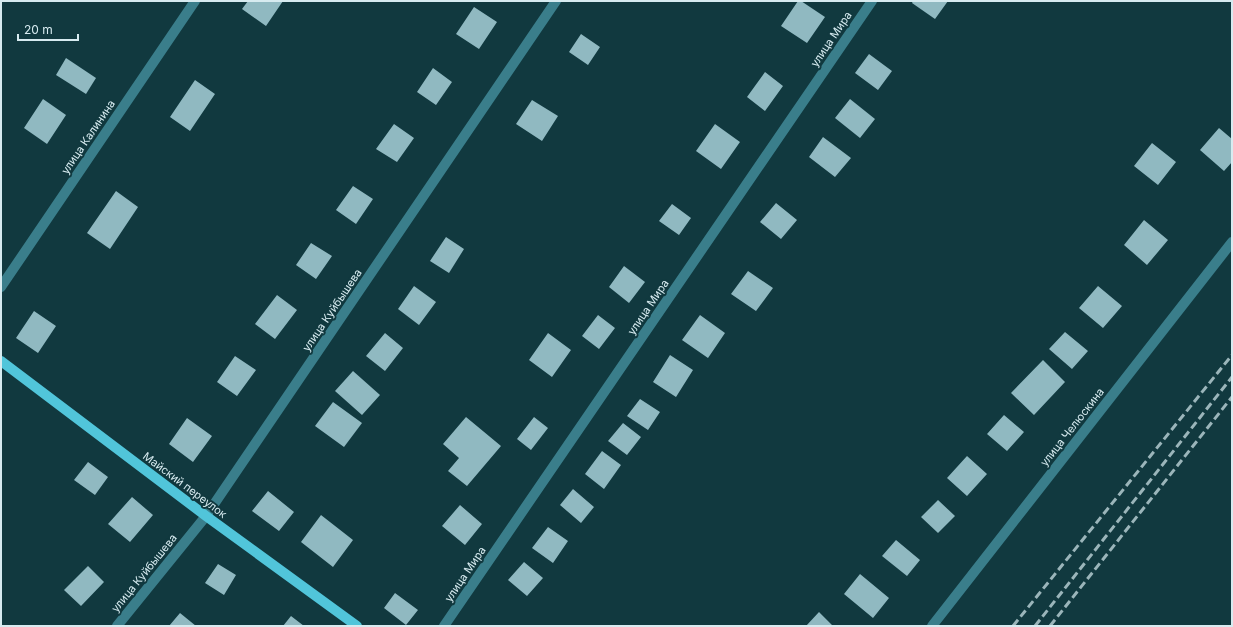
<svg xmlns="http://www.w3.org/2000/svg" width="1233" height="627" viewBox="0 0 1233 627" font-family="Inter,sans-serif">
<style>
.building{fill:#90b9c1}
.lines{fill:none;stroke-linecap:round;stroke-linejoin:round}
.minor{stroke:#3a7e8b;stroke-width:10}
.major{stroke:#51c5da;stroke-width:10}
.rail{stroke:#9bb5ba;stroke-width:3;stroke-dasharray:8 4;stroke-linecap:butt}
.labels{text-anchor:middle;stroke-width:4;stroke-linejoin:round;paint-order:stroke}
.street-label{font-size:11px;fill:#d7ebf0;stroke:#11393f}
</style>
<rect width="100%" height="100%" fill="#11393f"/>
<path class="building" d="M248,1H283L266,26L242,9Z
M798,1H801L825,17L807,43L781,26Z
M913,1H948L935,19L912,3Z
M474,7L497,22L479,49L456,34Z
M581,34L600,47L588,65L569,52Z
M869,54L892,71L878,90L855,73Z
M66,58L96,78L86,94L56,75Z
M433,68L452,82L436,105L417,92Z
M765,72L783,86L765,111L747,97Z
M195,80L215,94L190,131L170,117Z
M43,99L66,115L47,144L24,128Z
M850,99L875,119L860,138L835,118Z
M532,100L558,116L542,141L516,124Z
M394,124L414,138L397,162L376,149Z
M715,124L740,142L721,169L696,151Z
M1219,128L1232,139V162L1224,171L1200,150Z
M823,137L851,158L835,177L809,157Z
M1152,143L1176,162L1158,185L1134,166Z
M353,186L373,199L356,224L336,210Z
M116,191L138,207L110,249L87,233Z
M776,203L797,220L781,239L760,222Z
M672,204L691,218L679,235L659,221Z
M1144,220L1168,240L1147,265L1124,245Z
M446,237L464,249L449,273L430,261Z
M311,243L332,256L316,279L296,265Z
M624,266L645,282L629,303L609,287Z
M748,271L773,288L756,311L731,294Z
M414,286L436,302L419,325L398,309Z
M1098,286L1122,306L1103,328L1079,308Z
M277,295L297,310L275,339L255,324Z
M34,311L56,326L38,353L16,338Z
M598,315L615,328L599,349L582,336Z
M700,315L725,333L708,358L682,340Z
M1065,332L1088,351L1072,369L1049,349Z
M385,333L403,348L385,371L366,356Z
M548,333L571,350L552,377L529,360Z
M670,355L693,370L676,397L653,382Z
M235,356L256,370L237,396L217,382Z
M1043,360L1065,382L1034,415L1011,393Z
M353,371L380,395L362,415L335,391Z
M640,399L660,412L648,430L627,416Z
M333,402L362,423L344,447L315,426Z
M1004,415L1024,432L1007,451L987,434Z
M466,417L501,446L467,486L448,471L459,458L443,444Z
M534,417L548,428L531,450L517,439Z
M187,418L212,436L193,462L169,444Z
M623,423L641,437L627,455L608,441Z
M602,451L621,465L604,489L585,474Z
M967,456L987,474L967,496L947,478Z
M88,462L108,477L95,495L74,480Z
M573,489L594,507L581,523L560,505Z
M268,491L294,512L279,531L252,511Z
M132,497L153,515L130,542L108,524Z
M938,500L955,516L938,533L921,517Z
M460,505L482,524L465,545L442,526Z
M321,515L353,540L333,567L301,542Z
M548,527L568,541L553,563L532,548Z
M896,540L920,560L907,576L882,556Z
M524,562L543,578L527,596L508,580Z
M218,564L236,575L224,595L205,583Z
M88,566L104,582L81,606L64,590Z
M860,574L889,598L873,618L844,594Z
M395,593L418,610L406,625L384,608Z
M819,612L833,626H806Z
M180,613L196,626H169Z
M291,616L304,626H283Z"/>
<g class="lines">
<path class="minor" d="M1,287L195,1
M117,626L206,516L556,1
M444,626L872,1
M932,626L1232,242"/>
<path class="major" d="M1,361L206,516L357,626"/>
<path class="rail" d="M1013,626L1232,355
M1035,626L1232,377
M1050,626L1232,397"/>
</g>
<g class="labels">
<g class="street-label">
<text transform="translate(831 39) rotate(-56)" y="4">улица Мира</text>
<text transform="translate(88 137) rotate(-56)" y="4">улица Калинина</text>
<text transform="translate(648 307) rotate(-56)" y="4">улица Мира</text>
<text transform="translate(332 310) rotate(-56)" y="4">улица Куйбышева</text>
<text transform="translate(1072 427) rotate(-52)" y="4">улица Челюскина</text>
<text transform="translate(185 485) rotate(37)" y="4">Майский переулок</text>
<text transform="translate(144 573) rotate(-51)" y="4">улица Куйбышева</text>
<text transform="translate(465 574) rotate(-56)" y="4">улица Мира</text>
</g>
</g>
<rect width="1233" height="627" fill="none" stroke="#d7ebf0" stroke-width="4"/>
<path d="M18 34v6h60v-6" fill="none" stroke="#d7ebf0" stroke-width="2"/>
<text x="24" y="34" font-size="12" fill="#d7ebf0" stroke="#11393f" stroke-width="3" paint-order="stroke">20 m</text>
</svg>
